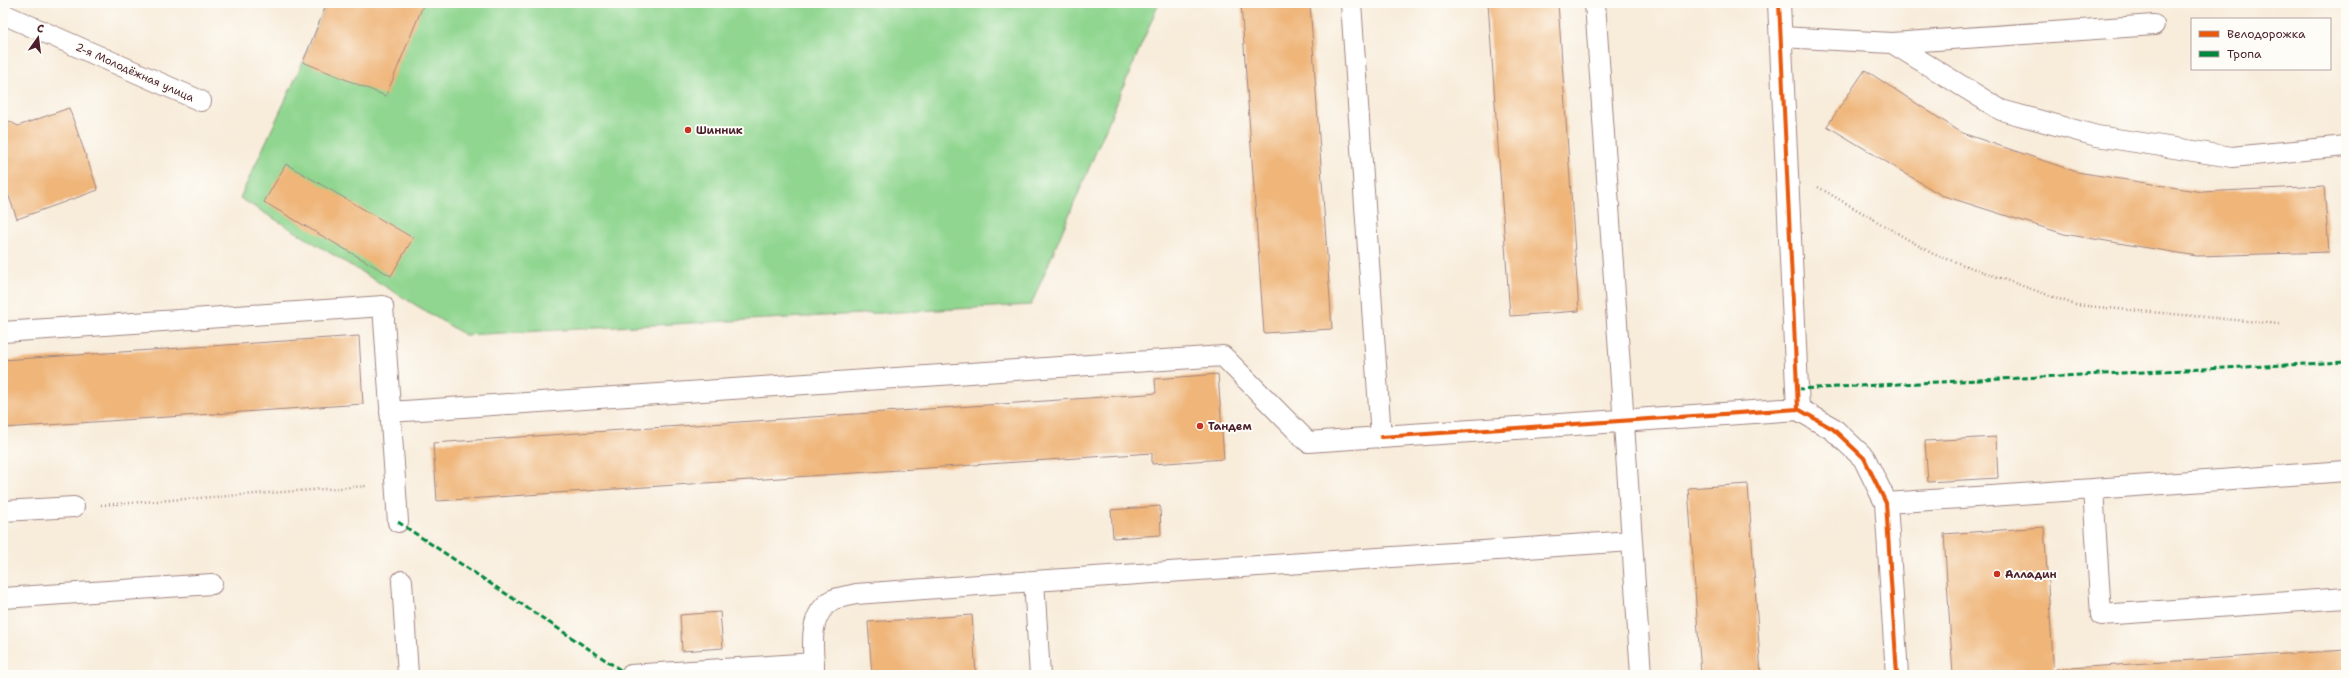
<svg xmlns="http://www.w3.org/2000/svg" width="2349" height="678" viewBox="0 0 2349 678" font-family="'Shantell Sans',sans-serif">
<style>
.green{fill:#90d690;stroke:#6d7a5e}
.building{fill:#efb579}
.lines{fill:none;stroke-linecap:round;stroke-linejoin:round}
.lane-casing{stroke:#a18682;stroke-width:22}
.street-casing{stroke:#a18682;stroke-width:24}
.path{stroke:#a18682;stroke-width:2.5;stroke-dasharray:1 3;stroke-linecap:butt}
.lane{stroke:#fff;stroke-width:20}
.street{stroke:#fff;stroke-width:22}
.quiet{stroke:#00873e;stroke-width:3;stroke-dasharray:6 3;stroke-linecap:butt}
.cycleway-casing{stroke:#fdfcf7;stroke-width:6}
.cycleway{stroke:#e8590c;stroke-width:4}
.poi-dot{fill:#c8321e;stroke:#fdfcf7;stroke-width:1.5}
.labels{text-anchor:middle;stroke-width:4;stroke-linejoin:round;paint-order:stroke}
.street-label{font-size:11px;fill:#4a1f2b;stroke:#fdfcf7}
.poi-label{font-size:11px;font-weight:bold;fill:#4a1f2b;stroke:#fdfcf7;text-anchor:start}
</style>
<rect width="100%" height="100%" fill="#fdfcf7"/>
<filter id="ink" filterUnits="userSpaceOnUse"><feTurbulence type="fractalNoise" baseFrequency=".025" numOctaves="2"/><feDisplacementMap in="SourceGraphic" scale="8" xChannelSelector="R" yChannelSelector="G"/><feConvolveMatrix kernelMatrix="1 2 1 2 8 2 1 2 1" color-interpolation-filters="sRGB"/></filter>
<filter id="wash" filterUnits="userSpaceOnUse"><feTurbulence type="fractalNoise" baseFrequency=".012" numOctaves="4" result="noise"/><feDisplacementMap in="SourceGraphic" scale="16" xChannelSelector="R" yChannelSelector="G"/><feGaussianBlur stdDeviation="0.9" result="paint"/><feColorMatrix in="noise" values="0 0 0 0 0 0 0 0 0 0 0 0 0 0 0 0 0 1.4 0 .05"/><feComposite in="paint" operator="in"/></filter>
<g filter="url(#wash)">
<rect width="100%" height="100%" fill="#f8ecda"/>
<path class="green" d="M327,3H1159L1031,305L465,335L240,198L303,62Z"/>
<g id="blocks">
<path class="building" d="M327,3H424L386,96L303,62Z
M1241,3H1310L1332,329L1264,333Z
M1488,3H1558L1579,311L1510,316Z
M1865,70L1962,133L2077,172L2202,192L2324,186L2329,252L2197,256L2064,234L1941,195L1827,126Z
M69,108L98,190L17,219L3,180V118L18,126Z
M286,164L413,238L391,276L264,202Z
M359,336L363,404L3,428V360Z
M1218,374L1224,459L1152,464V453L437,501L433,443L1147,394L1156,393L1155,379Z
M1996,437L1998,478L1928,482L1925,441Z
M1748,484L1761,675H1701L1688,488Z
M1160,506L1161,535L1113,538L1111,510Z
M2044,527L2054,675H1953L1944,534Z
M720,612L723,648L682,651L680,615Z
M972,615L976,675H872L868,622Z
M2346,650V675H2056V669Z"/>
</g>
</g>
<g filter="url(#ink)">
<use href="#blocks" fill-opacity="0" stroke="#a18682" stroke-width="1"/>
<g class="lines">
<defs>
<path id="lane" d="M1595,3L1632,541
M3,14L201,101
M1781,37L1892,43L2001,110L2097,136L2232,157L2346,146
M1892,43L2154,25
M3,332L383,306L398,522
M390,412L1223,356L1308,442L1381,437L1351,3
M2093,489L2346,471
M1886,503L2093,489L2101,615L2346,598
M3,511L74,507
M402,581L408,675
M1034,581L1632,541L1641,675
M3,598L212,584
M814,663C812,641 810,614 832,600C838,597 849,596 856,594L1034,581L1040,675
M660,673L814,663V675
M631,675L660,673L661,675"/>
<path id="street" d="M1779,3L1798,409
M1381,437L1798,409L1833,429L1864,458L1886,503L1897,675"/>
</defs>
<use href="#lane" class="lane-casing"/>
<use href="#street" class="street-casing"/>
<path class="path" d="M1818,187L1933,254L2076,305L2279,324
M101,505L367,486"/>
<use href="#lane" class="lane"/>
<use href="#street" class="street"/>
<path class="quiet" d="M1797,389L2346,362
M398,522L628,675"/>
<defs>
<path id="cycleway" d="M1779,3L1798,409
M1381,437L1798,409L1833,429L1864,458L1886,503L1897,675"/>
</defs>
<use href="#cycleway" class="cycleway-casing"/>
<use href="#cycleway" class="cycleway"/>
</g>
</g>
<g class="poi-dot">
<circle cx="688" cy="130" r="4"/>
<circle cx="1200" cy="426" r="4"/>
<circle cx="1997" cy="574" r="4"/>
</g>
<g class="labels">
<g class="street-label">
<text transform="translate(135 72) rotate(24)" y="4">2-я Молодёжная улица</text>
</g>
<g class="poi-label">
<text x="696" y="134">Шинник</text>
<text x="1208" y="430">Тандем</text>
<text x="2005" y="578">Алладин</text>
</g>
</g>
<rect width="2349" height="678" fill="none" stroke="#fdfcf7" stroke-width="16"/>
<rect x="2191" y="18" width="140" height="52" fill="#fdfcf7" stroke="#b5a4a5"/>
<rect x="2199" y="31" width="20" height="6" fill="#e8590c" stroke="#b5a4a5"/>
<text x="2227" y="38" font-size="12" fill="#4a1f2b">Велодорожка</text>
<rect x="2199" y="51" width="20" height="6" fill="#00873e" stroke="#b5a4a5"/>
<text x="2227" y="58" font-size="12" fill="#4a1f2b">Тропа</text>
<g transform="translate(38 38) rotate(14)" stroke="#fdfcf7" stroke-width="3" paint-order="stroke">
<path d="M0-3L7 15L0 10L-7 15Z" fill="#4a1f2b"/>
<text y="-6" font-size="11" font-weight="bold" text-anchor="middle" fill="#4a1f2b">С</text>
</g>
</svg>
